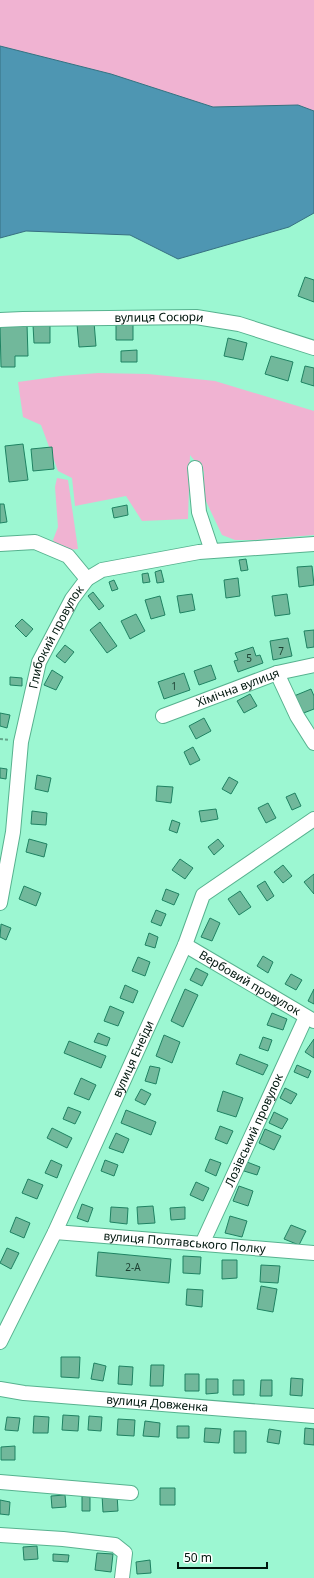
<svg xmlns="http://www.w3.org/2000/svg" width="314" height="1578" viewBox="0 0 314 1578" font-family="'Noto Sans',sans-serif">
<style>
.green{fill:#f0b3d2}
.water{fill:#4e96b2;stroke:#377081}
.building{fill:#71b89b;stroke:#1f8262}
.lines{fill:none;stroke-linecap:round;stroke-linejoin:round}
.minor-casing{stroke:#57b28f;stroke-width:16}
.path{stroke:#63a68b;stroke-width:2;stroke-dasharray:3 2;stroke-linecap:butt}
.minor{stroke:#fff;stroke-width:14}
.labels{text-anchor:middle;stroke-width:3;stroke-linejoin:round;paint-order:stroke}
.number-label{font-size:10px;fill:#1c3f31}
.street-label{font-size:12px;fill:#00170e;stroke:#fff}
</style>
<rect width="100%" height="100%" fill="#9cf7d2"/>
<path class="green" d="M0,0H314V111L298,105L213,107L111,74L0,46Z
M98,373L148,374L215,381L314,411V535L255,540H235L222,535L203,495L204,472L190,455L188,519L142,521L126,496L75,506L72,478L58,471L41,425L23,417L18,382L61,376Z
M57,478L68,480L78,549L66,550L56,547L53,540L58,527L55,487Z"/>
<path class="water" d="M0,46L111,74L213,107L298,105L314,111V213L289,227L178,259L130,235L26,231L0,238Z"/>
<path class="building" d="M305,277L314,280V302L298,296Z
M116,321H133V340H116Z
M94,322L96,346L79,347L77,324Z
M27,324L28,356H15V367H1L0,325Z
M50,324V343H34L33,325Z
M228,338L247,343L243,360L224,356Z
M137,350V362H121V351Z
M271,356L293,362L288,381L265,374Z
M305,366L314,368V386L301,382Z
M23,444L28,480L9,482L5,446Z
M52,447L54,469L33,471L31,449Z
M0,504H4L7,522L0,523Z
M127,505L128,515L114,518L112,508Z
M246,559L248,570L241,571L239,560Z
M312,566L314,585L299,587L297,567Z
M161,570L164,582L157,583L155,572Z
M148,573L150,582L143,583L142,574Z
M238,578L240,596L226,598L224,580Z
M114,580L118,589L112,591L109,582Z
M93,592L104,606L99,610L88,596Z
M192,594L195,610L180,613L177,596Z
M287,594L290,614L275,616L272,596Z
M160,596L165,615L151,619L145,600Z
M136,614L145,631L130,639L121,621Z
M22,619L33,629L26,637L15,626Z
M100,622L117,646L107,653L90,630Z
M314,630V647L307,648L304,631Z
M288,638L292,656L273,660L270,641Z
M65,645L74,652L65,663L56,656Z
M253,647L256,656L260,655L263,663L238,672L234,661L238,660L235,653Z
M211,665L216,679L199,685L194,671Z
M52,670L63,677L56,690L44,685Z
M184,673L190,690L164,699L158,682Z
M10,677L22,678V686L10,685Z
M311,689L314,696V709L301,714L294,696Z
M250,694L257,706L244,713L237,701Z
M0,713L10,715L7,728L0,726Z
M204,718L211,731L196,739L189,726Z
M193,747L200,760L190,765L184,752Z
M0,768L7,769L6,779L0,778Z
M37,775L51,778L48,792L35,789Z
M229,777L238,782L231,794L222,789Z
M157,786L173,787L171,803L156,801Z
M295,793L301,806L292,810L286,797Z
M268,803L276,818L266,823L258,808Z
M216,809L218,819L201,822L199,811Z
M32,811L47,813L46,825L31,824Z
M172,820L180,823L177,833L169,830Z
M29,839L47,844L44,857L26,852Z
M218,839L224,846L214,855L208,847Z
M180,859L193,868L185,879L172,870Z
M283,865L292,876L283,883L274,872Z
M314,874V894L304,882Z
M265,881L274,896L267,901L257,886Z
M24,886L41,893L36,906L19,899Z
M166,889L179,894L174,905L162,900Z
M240,891L251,907L239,915L228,899Z
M156,910L166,914L161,926L151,922Z
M210,918L220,923L212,941L201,937Z
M1,924L11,928L6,940L0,937Z
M149,933L158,937L155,948L145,945Z
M263,956L273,962L268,973L257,966Z
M138,957L150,962L145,976L132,971Z
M196,968L208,974L202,986L190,980Z
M291,974L302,980L296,990L285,984Z
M125,985L138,991L133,1003L120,998Z
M185,989L198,995L183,1027L171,1021Z
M314,989V1004L308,1001Z
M110,1006L124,1012L118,1026L104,1021Z
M272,1013L287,1019L283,1030L267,1025Z
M98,1033L110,1038L107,1046L94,1042Z
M164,1035L180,1042L172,1063L156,1056Z
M263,1037L272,1040L268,1051L259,1048Z
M314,1039V1058L305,1052Z
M69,1041L106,1056L101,1068L64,1053Z
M240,1054L268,1065L263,1075L236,1064Z
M297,1065L311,1071L308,1078L294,1072Z
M150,1066L160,1068L156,1084L145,1081Z
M81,1078L96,1085L89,1100L74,1094Z
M285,1088L297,1094L291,1104L280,1098Z
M141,1089L151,1094L145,1105L135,1100Z
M223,1091L243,1098L236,1117L217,1111Z
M68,1107L81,1112L75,1124L63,1119Z
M126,1110L156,1122L151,1135L121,1123Z
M274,1112L288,1119L282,1129L269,1123Z
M220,1126L233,1131L227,1144L215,1139Z
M52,1128L72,1138L67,1148L47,1138Z
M265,1129L281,1136L274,1150L259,1143Z
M116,1133L129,1139L123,1153L109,1148Z
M210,1159L221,1163L216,1176L205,1171Z
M51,1160L62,1165L57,1178L45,1173Z
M105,1160L118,1165L114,1176L101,1171Z
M247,1162L260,1167L257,1175L244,1171Z
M28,1179L43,1185L37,1199L22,1193Z
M196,1182L209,1188L203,1201L190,1195Z
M239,1186L253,1191L248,1206L233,1201Z
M82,1204L93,1208L88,1222L77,1218Z
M153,1206L155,1223L138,1224L137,1207Z
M111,1207L128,1208L127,1224L110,1222Z
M185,1207V1219L171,1220L170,1208Z
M230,1216L247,1221L242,1237L225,1233Z
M16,1217L30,1223L24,1238L10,1232Z
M291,1225L306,1231L299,1245L284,1239Z
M7,1248L19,1253L11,1269L0,1263Z
M98,1252L171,1259L169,1283L96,1276Z
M183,1256L201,1257L200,1274L183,1273Z
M222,1260H237V1278L222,1279Z
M261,1265L280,1266L278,1283L260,1282Z
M261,1286L277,1289L273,1312L257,1309Z
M187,1289L203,1290L202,1307L186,1305Z
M61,1357H80L79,1378L61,1377Z
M94,1363L106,1366L103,1381L91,1379Z
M151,1365H164L163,1386H150Z
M119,1366L133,1367L132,1385L118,1384Z
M185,1374H199V1391H185Z
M291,1378L303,1379L302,1396L290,1395Z
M206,1379H218V1393L206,1394Z
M233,1380H244V1395H233Z
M261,1380H272V1396H260Z
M63,1415L79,1416L78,1431L62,1430Z
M34,1416L49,1417L48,1433H33Z
M89,1416L102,1417L101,1431L88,1430Z
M7,1417L20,1418L18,1431L5,1430Z
M118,1419L135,1420L134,1436L117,1435Z
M145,1421L160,1423L159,1437L143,1436Z
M177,1426H189V1438H177Z
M205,1428L221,1429L219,1443L204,1442Z
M305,1428L314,1429V1445L304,1444Z
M269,1429L281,1431L279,1444L267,1442Z
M234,1431H246V1453H234Z
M15,1446V1460H1V1447Z
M160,1488H175V1505H160Z
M117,1494L118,1511L103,1512L102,1495Z
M65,1495L66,1507L52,1508L51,1496Z
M82,1496L90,1497V1511H82Z
M0,1500L10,1502L9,1515L0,1514Z
M37,1546L38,1559L24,1560L23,1547Z
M97,1553L113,1554L111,1572L95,1570Z
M53,1554L69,1555L68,1562L53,1561Z
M150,1560L151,1573L137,1574L136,1562Z"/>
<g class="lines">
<defs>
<g id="minor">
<path id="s1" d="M0,320L23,319L196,317L239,324L314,348"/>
<path d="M195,468L199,512L212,551"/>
<path d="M0,544L35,542L68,556L87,579"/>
<path d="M277,673L297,716L314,743"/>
<path id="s2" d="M163,716L277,673L314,665"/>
<path id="s3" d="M0,903L13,832L21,742L39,662L72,599L87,579L102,570L199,552L314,544"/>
<path id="s4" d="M185,945L314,1021"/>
<path id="s5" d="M55,1232L314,1253"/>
<path id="s6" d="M202,1244L306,1017"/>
<path id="s7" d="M0,1342L55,1232L185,945L203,895L314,819"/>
<path id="s8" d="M0,1389L24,1393L314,1416"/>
<path d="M0,1482L131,1493"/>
<path d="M0,1535L63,1539L115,1545L125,1553L122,1578"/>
</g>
</defs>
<use href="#minor" class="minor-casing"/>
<path class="path" d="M0,739L10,740"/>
<use href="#minor" class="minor"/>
</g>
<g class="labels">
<g class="number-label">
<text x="281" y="655">7</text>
<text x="249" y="662">5</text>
<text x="174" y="690">1</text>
<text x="133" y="1271">2-А</text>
</g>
<g class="street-label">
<text dy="4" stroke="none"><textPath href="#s1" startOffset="159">вулиця Сосюри</textPath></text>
<text dy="4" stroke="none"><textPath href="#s3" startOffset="274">Глибокий провулок</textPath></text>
<text dy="4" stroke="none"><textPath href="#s2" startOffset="80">Хімічна вулиця</textPath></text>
<text dy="4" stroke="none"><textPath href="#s4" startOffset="75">Вербовий провулок</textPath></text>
<text dy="4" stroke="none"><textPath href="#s7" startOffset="313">вулиця Енеїди</textPath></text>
<text dy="4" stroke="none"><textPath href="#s6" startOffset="125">Лозівський провулок</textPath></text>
<text dy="4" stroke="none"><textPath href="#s5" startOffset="130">вулиця Полтавського Полку</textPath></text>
<text dy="4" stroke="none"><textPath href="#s8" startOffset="158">вулиця Довженка</textPath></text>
</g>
</g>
<path d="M178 1562v6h89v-6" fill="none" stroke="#00170e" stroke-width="2"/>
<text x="184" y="1562" font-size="12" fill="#00170e" stroke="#ffffff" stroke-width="3" paint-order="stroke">50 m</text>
</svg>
